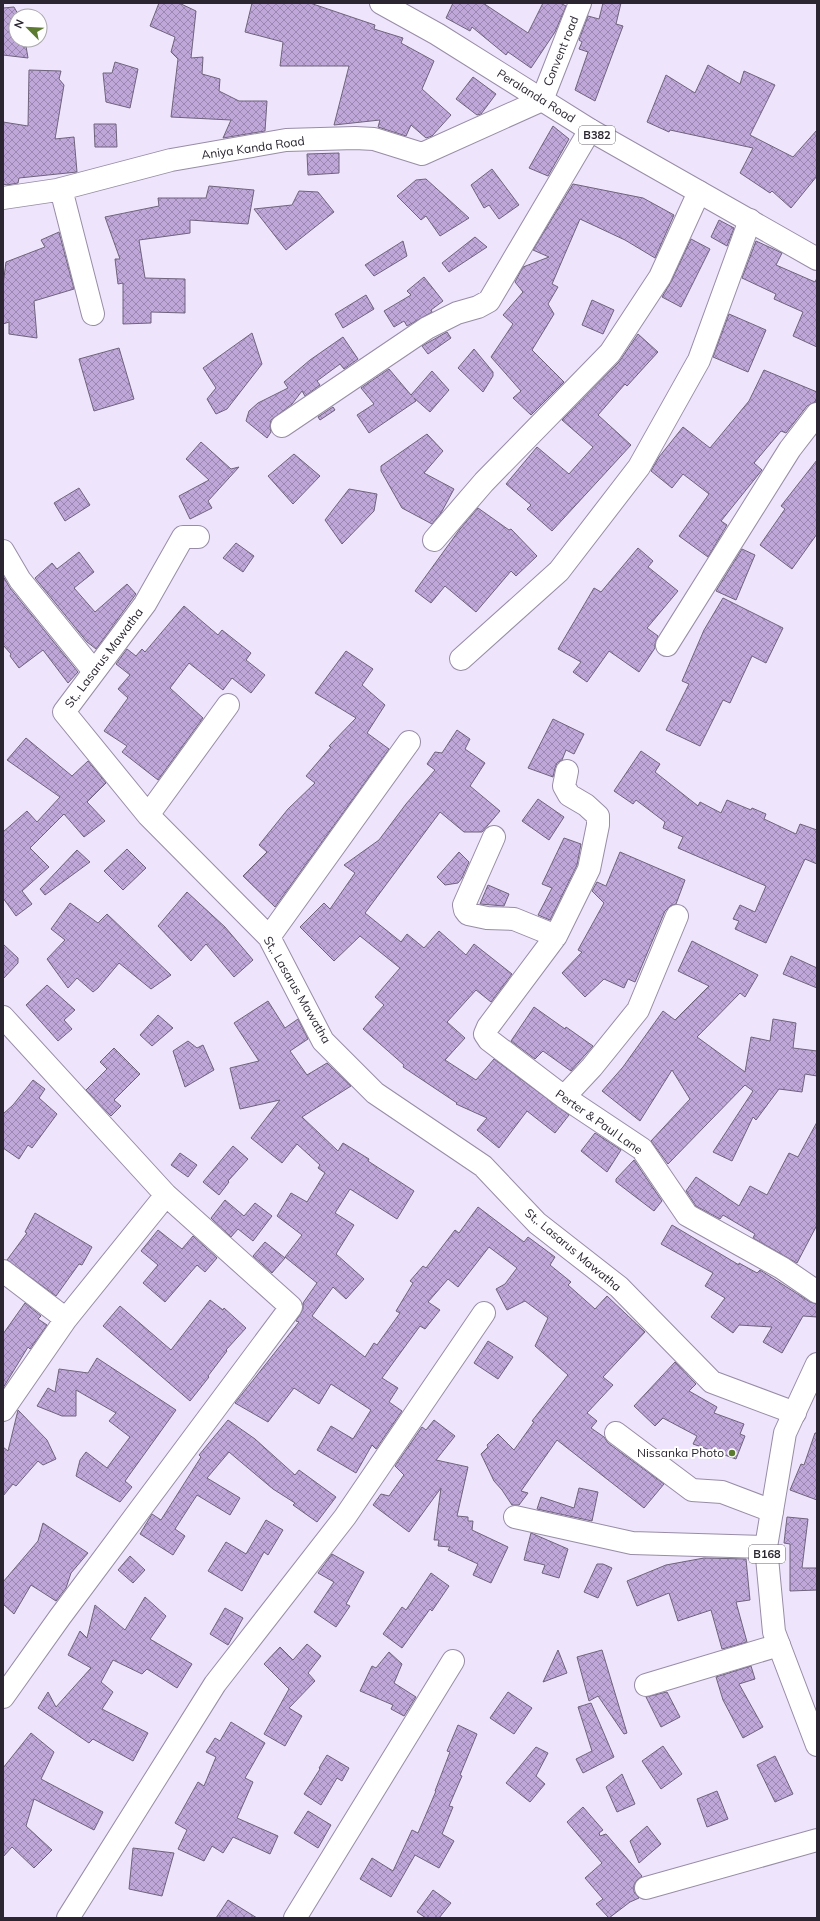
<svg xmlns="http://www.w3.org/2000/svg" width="820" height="1921" viewBox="0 0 820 1921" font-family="Mulish,sans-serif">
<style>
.building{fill:url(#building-cross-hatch);stroke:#6f637c}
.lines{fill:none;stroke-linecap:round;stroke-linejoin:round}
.minor-casing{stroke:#988ca7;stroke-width:24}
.major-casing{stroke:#988ca7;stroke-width:24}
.minor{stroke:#fff;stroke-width:22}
.major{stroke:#fff;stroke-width:22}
.poi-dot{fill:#5d7b30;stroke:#fff;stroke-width:1.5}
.labels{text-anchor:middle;stroke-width:4;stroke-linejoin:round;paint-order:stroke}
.shield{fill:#fff;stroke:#6a666e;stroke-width:1}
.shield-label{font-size:11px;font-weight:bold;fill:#2a2530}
.street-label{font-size:12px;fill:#2a2530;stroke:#fff}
.poi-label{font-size:12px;fill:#2a2530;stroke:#fff;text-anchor:end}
</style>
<defs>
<pattern id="building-cross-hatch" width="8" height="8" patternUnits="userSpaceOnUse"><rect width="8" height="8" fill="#bfa7da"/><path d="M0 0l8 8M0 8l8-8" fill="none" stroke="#9b88b1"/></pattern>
</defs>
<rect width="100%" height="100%" fill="#eee4fb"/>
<path class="building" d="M159,3H179L196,11L191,58L203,57L202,74L220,79L219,91L239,101H267L265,131L223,138L231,120L171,117L178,59L171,52L175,37L150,26Z
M252,3H310L375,25L374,29L403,38L401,43L434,61L422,89L451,115L432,136L426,138L411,125L406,136L378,127L380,120L334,125L349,66H280L283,42L245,32Z
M453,3H483L528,33L543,3H560L566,6L555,32L531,68L508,52L506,55L472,27L470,31L446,18Z
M603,3H621L616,24L623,26L595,101L575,90L588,52L579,49L582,42L579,40L588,16L599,19Z
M14,7L19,16H16V40H25L28,58L3,55V8Z
M115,62L138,69L130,108L106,102L103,73H112Z
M708,65L740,84L744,71L775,85L750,135L793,157L817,130V176L791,208L772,191L770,193L740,173L753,148L670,130L669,132L647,122L666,75L695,93Z
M29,70L61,71L59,79L64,85L55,139L74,137L77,172L19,178L18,183L7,185L3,184V122L28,126Z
M473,77L496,94L481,114L477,115L456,99Z
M94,124H116L117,147H95Z
M553,126L569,139L548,176L529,168Z
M339,153V173L308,175L307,154Z
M492,169L519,205L499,219L489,205L484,208L471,185Z
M426,179L469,218L440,236L426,216L421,220L397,196L416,180Z
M573,184L643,198L674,215L655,258L625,240L580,219L552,284L558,287L548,304L554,314L532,350L564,382L531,415L513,398L521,391L491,357L513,324L503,315L523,292L515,282L523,267L549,257L533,250Z
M209,186L254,190L248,224L190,220V233L139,240L145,278L185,279V313L151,312V323L123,324V283L118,284L115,259H120L105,217L159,206L158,198H206Z
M299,191L318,192L334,212L286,250L254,209L292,205Z
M719,220L734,228L727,246L711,237Z
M59,232L74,289L34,301L37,338L9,334V322L3,324V285L6,262L45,247L41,240Z
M475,237L487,247L449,272L442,263Z
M691,239L710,249L681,307L662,297L671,282Z
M403,241L407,256L374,276L365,265Z
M756,241L782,253L776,265L815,282L817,278V347L793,336L803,312L774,299L776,294L742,278Z
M424,277L443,301L431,310L432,312L407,326L404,321L394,327L384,311L411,295L407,291Z
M366,295L374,309L343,328L335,314Z
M592,300L614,310L603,334L582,325Z
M729,314L766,330L748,372L713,357Z
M447,332L451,338L428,354L422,346Z
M252,333L262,364L227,409L216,414L207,399L216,388L203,368Z
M638,334L658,352L627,386L625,384L598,415L631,445L552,531L527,509L531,505L506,484L537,447L569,474L593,447L562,420L619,362Z
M343,337L358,359L344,369L340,364L317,381L320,385L305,396L302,391L292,404L271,420L270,426L271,432L267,438L246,421L249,411L258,403L288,388L284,382L310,360Z
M119,348L134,399L94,411L79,359Z
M474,349L493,372V376L483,392L458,368Z
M389,369L411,395L432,371L449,390L430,412L414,398L416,401L369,433L357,415L374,404L361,388Z
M764,370L817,392V397L815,402L807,406L786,433L781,431L754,463L762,470L721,521L727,525L708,557L679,536L709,494L683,474L672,488L651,471L659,457L683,427L710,448L749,401Z
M333,407L335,410L320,420L318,417Z
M427,434L443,451L424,473L454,489L441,513L432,524L402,508L381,471V466Z
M201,442L231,469L239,467L208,501L212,508L190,519L179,496L209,480L186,459Z
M294,454L320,476L293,504L268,476Z
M817,460V534L792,569L760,545L785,509L781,506Z
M79,488L90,505L65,521L54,503Z
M349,489L377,494L374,511L342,544L325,520Z
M478,508L509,530L511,529L537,556L516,576L511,571L476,612L445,586L431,603L415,591L460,529Z
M236,543L254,556L243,572L223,558Z
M638,548L653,561L648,567L678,591L647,628L658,636L655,644V648L639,672L609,651L587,682L573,672L581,662L558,649L594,588L601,592Z
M742,549L755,555L736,600L716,591Z
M79,552L94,572L74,588L95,612L127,584L136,594L96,649L87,642L35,578L52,563L57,569Z
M3,576L10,588L78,672L68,683L43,650L19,668L10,656L11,654L3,645Z
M723,598L783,628L766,663L752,656L730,703L723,700L700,746L666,730L689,684L682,681L704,630Z
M184,606L218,635L222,630L251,653L246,660L265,675L251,693L232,678L223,690L189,663L170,688L203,718L158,780L122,752L127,746L104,731L128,698L118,689L130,675L116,664L127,649L136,656L142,649L145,652Z
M346,651L373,669L362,685L385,705L367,733L389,749L275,907L243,876L267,852L259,845L288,809L315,783L306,776L331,747L329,746L356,718L315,693Z
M553,719L584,734L574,754L566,750L562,760L557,763L555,768L553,777L528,768Z
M457,730L470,739L465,749L485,763L470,786L500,811L482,832H464L440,812L365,913L401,942L407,934L424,948L439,931L466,955L474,944L512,974L491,1002L476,990L447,1022L465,1038L445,1060L476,1080L494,1059L569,1115L555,1133L527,1111L499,1148L477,1130L487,1118L456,1104L457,1103L403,1067L404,1065L363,1029L384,1005L375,997L400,968L360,936L334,961L300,927L324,903L330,909L355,873L344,865L379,840L406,804L435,770L427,764L435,752L442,753Z
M26,738L72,776L88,761L106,783L87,802L105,821L84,837L64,814L30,848L49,867L22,891L32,904L16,916L3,898V832L27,811L37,822L60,797L7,760Z
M641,751L660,764L655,772L698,806L700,802L721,813L727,800L751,810L752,808L766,814L764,819L796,834L800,824L817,830V864L805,859L766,943L735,929L739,921L733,919L740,905L755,912L766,886L678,848L683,837L663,828L665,822L636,800L633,804L614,791Z
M538,799L564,817L549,840L522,821Z
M564,838L581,844L577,865L550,920L538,915L552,888L542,884Z
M127,849L146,868L123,890L104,871Z
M77,850L90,862L45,895L40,889Z
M459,852L469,862L462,878L458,883L445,885L437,877Z
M620,852L685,880L676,904L670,906L665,911L635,982L628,979L624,988L604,979L585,997L562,973L582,952L578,950L604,903L592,891L597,882L606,886Z
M488,885L509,894L504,906L480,904Z
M187,892L225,927L253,960L234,977L206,944L191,961L158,926Z
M70,903L98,923L107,914L171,975L151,989L119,963L98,988L93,992L77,978L68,988L47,959L65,940L51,929Z
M692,941L758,975L745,997L740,993L697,1037L745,1072L751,1037L770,1041L773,1019L796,1023L793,1048L817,1051V1076L805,1074L802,1092L779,1089L756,1120L753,1117L732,1161L713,1152L753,1091L745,1085L668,1164L651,1141L690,1099L672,1070L640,1121L602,1091L623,1067L663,1011L675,1020L709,986L678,971Z
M3,944L18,958V963L3,979Z
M791,956L817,968V988L783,974Z
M47,985L75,1010L64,1020L72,1029L58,1041L26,1005Z
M268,1001L285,1028L298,1019L308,1039L290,1051L307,1075L327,1063L351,1086L302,1117L338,1151L343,1143L369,1159L368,1161L414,1191L397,1219L350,1189L335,1213L354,1225L336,1254L364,1279L346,1299L333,1287L312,1316L365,1357L374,1343L377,1345L400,1313L396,1311L413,1283L410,1281L423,1266L426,1268L455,1230L459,1233L478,1207L524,1242L528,1237L555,1257L550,1265L571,1282L568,1285L595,1309L607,1296L645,1332L603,1377L613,1385L587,1413L597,1421L591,1428L604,1437L608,1443L664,1484L644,1508L557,1440L521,1491L528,1493L519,1505H512L502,1490L494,1481L481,1454L488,1447L487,1445L498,1434L514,1450L534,1422L532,1421L568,1375L535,1346L548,1318L525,1301L507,1310L496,1289L505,1284L517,1268L489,1247L458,1287L448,1279L428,1302L440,1310L425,1329L420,1326L382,1378L398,1388L389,1402L402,1411L376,1449L372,1445L356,1473L317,1450L331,1426L353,1439L371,1410L331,1384L319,1404L294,1388L268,1422L235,1403L299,1322L296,1321L303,1309V1303L317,1283L285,1257L302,1235L277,1216L291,1193L307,1202L325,1173L318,1168L320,1165L297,1144L282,1163L251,1138L280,1100L240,1109L230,1068L259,1061L234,1023Z
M534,1007L565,1029L566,1027L593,1046L571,1071L543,1051L535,1059L511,1041Z
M158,1015L173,1028L152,1046L140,1035Z
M188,1041L197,1048L203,1045L214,1070L185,1087L173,1051Z
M114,1048L140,1074L114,1100L121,1106L111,1116L86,1090L107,1069L100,1062Z
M33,1080L45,1089L39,1098L57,1114L32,1148L28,1145L19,1159L3,1148V1114L13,1105Z
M817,1122V1225L797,1263L753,1238L755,1234L723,1215L720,1219L696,1206L686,1191L696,1177L739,1206L750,1186L767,1195L789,1153L798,1157Z
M595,1133L621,1150L607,1172L581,1151Z
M233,1146L248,1159L228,1181L229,1182L219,1195L203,1182Z
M180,1153L197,1165L188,1177L171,1165Z
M634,1160L662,1201L654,1211L616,1182V1179Z
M225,1200L244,1216L255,1203L272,1216L253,1241L238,1229L231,1237L211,1218Z
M35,1213L92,1247L82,1265L79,1264L56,1296L7,1260L27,1233L25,1232Z
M672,1225L739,1265V1263L757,1273L760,1270L810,1302L817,1304V1317L803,1316L782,1353L763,1342L772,1327L739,1325L733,1333L711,1317L725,1298L705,1286L713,1273L661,1244Z
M158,1230L182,1249L193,1236L217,1258L205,1272L197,1265L165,1302L143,1283L158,1265L141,1251Z
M265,1242L285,1258L272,1273L253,1256Z
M210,1300L223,1310L224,1308L246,1328L226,1350L227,1351L208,1376L209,1377L190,1401L103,1326L120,1306L171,1350Z
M25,1303L41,1316L38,1319L47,1325L30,1349L28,1347L3,1388V1334Z
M488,1341L513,1357L498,1379L474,1363Z
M97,1358L176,1410L125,1481L132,1487L120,1502L76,1476L80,1460L86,1452L107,1468L130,1437L109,1421L116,1413L76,1390V1416H62L37,1406L48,1388L55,1392L59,1369L88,1373Z
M675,1362L696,1384L689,1391L717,1407L714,1413L744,1424L740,1434L745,1436L736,1459L693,1444L697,1436L663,1418L655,1426L634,1406Z
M18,1410L47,1440L56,1459L43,1465L38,1461L16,1486L13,1484L3,1496V1447L8,1451Z
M228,1420L255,1439L295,1475L299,1470L336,1497L317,1522L293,1505L295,1503L273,1489L229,1452L207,1478L240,1498L230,1515L197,1495L175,1529L185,1536L173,1555L140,1534L152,1514L161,1520L201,1457L199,1455Z
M434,1420L455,1436L436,1460L468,1467L457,1516L468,1517V1521H473L472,1530L508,1547L491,1583L473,1575L478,1564L448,1550L450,1547L438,1546L439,1540H434L441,1488L409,1532L373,1505L381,1494L389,1496L404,1475L395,1466L422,1427L426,1430Z
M815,1433H817V1500L790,1490L801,1464L804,1465Z
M579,1488L598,1492L592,1521L537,1509L541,1497L574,1508Z
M787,1517L808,1519L802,1568H817V1590L790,1591V1544L784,1543Z
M266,1520L283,1530L268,1555L264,1552L242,1591L208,1571L226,1542L246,1554Z
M43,1523L88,1553L71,1573L66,1588L56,1601L31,1585L14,1614L3,1604V1582L38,1541Z
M531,1533L568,1549L559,1578L542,1573L545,1565L524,1560Z
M332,1554L364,1572L346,1604L350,1606L336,1627L314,1612L334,1582L318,1573Z
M130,1556L145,1570L133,1583L118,1570Z
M704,1558L746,1559L750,1600L736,1602L747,1642L722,1649L711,1610L678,1621L669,1593L637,1606L627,1581L666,1565Z
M597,1564H603L612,1568L598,1598L584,1592Z
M431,1573L449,1586L432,1611L430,1609L402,1648L383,1634L402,1607L406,1610Z
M145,1597L166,1616L150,1639L192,1664L177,1688L147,1669L142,1674L113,1660L101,1682L113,1692L102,1709L148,1733L133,1761L93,1739L89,1743L38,1708L48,1692L56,1707L91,1668L68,1655L80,1631L87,1638L95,1605L125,1630Z
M225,1608L243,1618L228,1645L210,1634Z
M307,1644L321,1656L308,1673L315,1681L289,1708L302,1716L285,1746L264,1734L289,1689L264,1664L280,1647L293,1660Z
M558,1650L567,1673L543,1682Z
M602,1650L627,1733L624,1734L598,1696L589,1701L577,1657Z
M389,1652L402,1664L394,1683L416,1697L404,1716L391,1709L393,1705L360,1691L372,1666L376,1668Z
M751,1666L755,1679L739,1684L763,1727L743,1738L723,1700L716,1677Z
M508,1692L532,1708L514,1734L490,1718Z
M667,1692L680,1717L661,1727L646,1697Z
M591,1703L614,1757L583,1773L576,1759L592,1751L578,1707Z
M231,1722L265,1743L245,1778L253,1782L237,1818L278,1836L270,1854L233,1837L223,1853L212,1846L204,1861L178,1849L187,1830L175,1823L198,1782L204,1786L216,1757L206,1752L215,1738L220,1741Z
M458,1725L477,1734L460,1775L462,1776L449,1806L453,1807L442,1834L454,1841L439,1868L415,1855L391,1897L360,1879L372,1858L393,1871L412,1830L418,1833L436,1791H435L450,1752L447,1751Z
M31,1733L54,1752L41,1779L103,1812L94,1830L34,1799L26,1826L52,1850L34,1868L12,1847L3,1857V1768Z
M663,1746L682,1774L661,1789L642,1761Z
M536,1747L548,1753L536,1776L545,1784L530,1802L506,1783Z
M327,1755L349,1768L342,1781L337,1778L321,1805L304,1794L320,1769L319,1768Z
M775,1756L793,1794L775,1802L757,1765Z
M622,1774L635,1804L617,1812L606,1787Z
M717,1791L728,1819L707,1827L697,1799Z
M583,1807L603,1830L599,1833L600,1836L606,1834L642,1876L637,1880L634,1885V1892L639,1898L630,1902L609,1918L596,1904L603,1899L585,1878L602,1863L567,1822Z
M308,1811L331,1825L318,1848L294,1833Z
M647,1826L661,1844L639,1863L630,1841Z
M133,1848L174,1853L162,1896L129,1889Z
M433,1890L451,1903L439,1918H426L417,1912Z
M228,1900L257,1918H216Z"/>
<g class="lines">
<defs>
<path id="minor" d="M61,189L93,314
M3,198L57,190L171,160L286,140L355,138L374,139L422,154L542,100L580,3
M282,426L427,328L457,313L478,307L489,301L590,130
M198,537H183L145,604L64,712L148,815L269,937L323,1041L375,1093L483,1166L537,1223L619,1287L712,1382L795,1413
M434,540L484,482L610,353L660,277L699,192
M3,551L20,580L93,670
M667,645L790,449L817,414
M461,659L559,571L639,467L699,360L750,220
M567,771L564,786L569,795L586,805L598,816V825L589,869L556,936L488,1027L485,1034L489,1040L564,1097L642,1149L687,1215L782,1268L817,1292
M148,815L228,705
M494,837L464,905L465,910L468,914L487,918L514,919L556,936
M269,937L409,742
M3,1017L166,1195L291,1307L60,1617L3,1697
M564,1097L592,1067L638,1010L677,916
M3,1271L66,1319
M3,1410L66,1319L166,1195
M616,1433L692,1490L722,1492L772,1511
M515,1517L632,1543L766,1547
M646,1685L779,1645
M646,1888L817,1840
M68,1918L215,1684L345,1517L484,1313
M295,1918L453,1661"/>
<path id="major" d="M381,3L437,34L590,130L817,259
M817,1364L785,1433L766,1547L774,1632L817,1745"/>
</defs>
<use href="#minor" class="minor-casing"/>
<use href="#major" class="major-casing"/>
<use href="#minor" class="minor"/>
<use href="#major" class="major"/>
</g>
<circle class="poi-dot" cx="732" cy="1453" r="4"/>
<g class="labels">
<g class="shield">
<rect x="579" y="126" width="36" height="18" rx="3"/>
<rect x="749" y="1545" width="36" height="18" rx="3"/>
</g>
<g class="shield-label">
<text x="597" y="139">B382</text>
<text x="767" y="1558">B168</text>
</g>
<g class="street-label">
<text transform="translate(561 51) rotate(-68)" y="4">Convent road</text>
<text transform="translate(536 96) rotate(32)" y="4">Peralanda Road</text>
<text transform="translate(253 148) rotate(-8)" y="4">Aniya Kanda Road</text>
<text transform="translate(104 658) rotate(-53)" y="4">St,. Lasarus Mawatha</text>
<text transform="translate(297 990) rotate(60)" y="4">St,. Lasarus Mawatha</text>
<text transform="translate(599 1122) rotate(35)" y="4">Perter &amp; Paul Lane</text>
<text transform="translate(573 1250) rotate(40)" y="4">St,. Lasarus Mawatha</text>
</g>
<g class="poi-label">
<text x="724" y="1457">Nissanka Photo</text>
</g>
</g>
<rect width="820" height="1921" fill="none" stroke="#2a2530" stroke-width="8"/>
<g transform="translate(28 28) rotate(294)"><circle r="19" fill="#ffffff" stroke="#aaa8ac"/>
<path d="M0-3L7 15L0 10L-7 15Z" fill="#5d7b30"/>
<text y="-6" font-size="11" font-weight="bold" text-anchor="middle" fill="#2a2530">N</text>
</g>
</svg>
